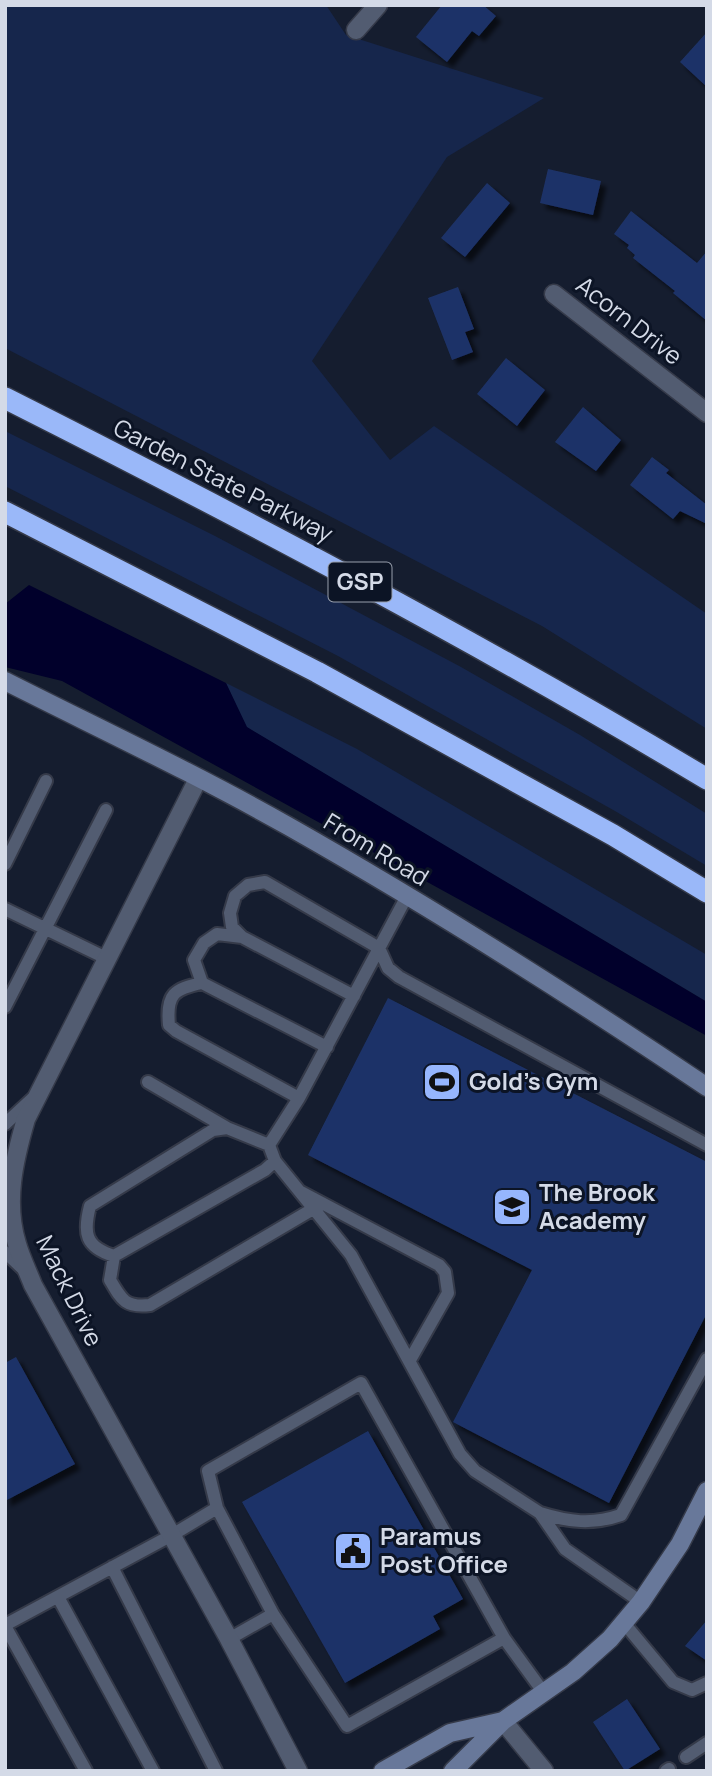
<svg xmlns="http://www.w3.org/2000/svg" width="712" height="1776" viewBox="0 0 712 1776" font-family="Manrope,sans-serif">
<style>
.green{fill:#16264c}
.water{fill:#01002b}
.building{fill:#1e3367;filter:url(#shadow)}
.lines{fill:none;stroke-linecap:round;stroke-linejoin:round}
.lane-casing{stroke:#353a49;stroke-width:16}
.street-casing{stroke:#353a49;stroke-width:21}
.secondary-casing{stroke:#353a49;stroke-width:21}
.highway-casing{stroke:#353a49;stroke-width:24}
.lane{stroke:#525c71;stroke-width:12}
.street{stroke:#525c71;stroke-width:18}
.secondary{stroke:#68789a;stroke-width:18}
.highway{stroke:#9ab8f9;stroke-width:21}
.labels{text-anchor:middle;stroke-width:6;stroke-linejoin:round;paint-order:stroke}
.shield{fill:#0c1425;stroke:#989fad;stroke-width:2}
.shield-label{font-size:23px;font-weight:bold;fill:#d4dae7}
.street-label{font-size:24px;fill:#d4dae7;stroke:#0c1425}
.poi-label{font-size:24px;font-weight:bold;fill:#d4dae7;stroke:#0c1425;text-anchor:start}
</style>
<defs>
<filter id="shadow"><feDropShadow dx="5.5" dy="5.5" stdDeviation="2" flood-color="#0009"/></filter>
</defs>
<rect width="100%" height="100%" fill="#151d2f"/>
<path class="green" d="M5,5H326L346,35L544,98L447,157L312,361L390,460L434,426L707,614V729L542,626L5,348Z
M5,431L215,536L461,667L580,735L707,814V866L615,811L338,656L5,486Z
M226,683L357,749L707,955V1002L246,727Z"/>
<path class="water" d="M29,585L226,683L247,727L707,1002V1036L62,681L5,667V604Z"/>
<path class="building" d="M442,5H483L496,16L479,36L472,31L447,62L416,37Z
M707,32V87L680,62Z
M548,169L601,181L593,215L540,203Z
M487,183L510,203L465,257L441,238Z
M631,211L697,263L707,251V321L673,293L675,291L633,258L635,255L627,248L629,245L614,234Z
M458,287L474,329L465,332L473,352L452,360L428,298Z
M506,358L545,390L517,426L477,394Z
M583,407L621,440L596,471L555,442Z
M652,457L669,470L666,473L707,505V524L680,511L673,519L630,485Z
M388,998L707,1162V1313L609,1503L453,1422L532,1270L308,1155Z
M16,1357L75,1464L5,1501V1363Z
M368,1431L463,1599L433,1616L440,1629L345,1683L242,1502Z
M707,1620V1661L685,1646Z
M627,1699L660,1749L625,1771L593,1722Z"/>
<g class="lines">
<defs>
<path id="lane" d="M5,864L46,781
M5,909L108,959
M242,937L217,934L204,943L194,960L202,983L327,1047
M202,983C174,989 166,994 169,1025L176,1031L299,1098
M354,996L242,937L232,927L230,913L235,896L248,885L265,882L379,948L388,968L399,977L707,1145
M5,1007L106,810
M148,1082L227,1128
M5,1124L32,1099
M269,1145L299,1098L407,896
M275,1161L265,1170L114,1256L110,1280C121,1299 125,1308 150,1305L313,1209
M301,1192L439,1265L445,1272L448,1293L410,1360
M5,1252L23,1269
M114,1256C85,1247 83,1233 90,1206L213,1130L227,1128L269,1145L275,1161L351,1255L460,1454L475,1471L540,1513L565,1549L641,1602
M540,1513C569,1522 592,1525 621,1515L707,1359
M112,1567L216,1771
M58,1597L153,1771
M624,1623L673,1682L692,1690L707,1683
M5,1625L172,1535L217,1508
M5,1626L86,1771
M504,1638L347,1726L273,1614L217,1508L208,1471L361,1383L504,1638L544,1693
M229,1639L273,1614
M686,1757L707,1743
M666,1771L669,1769"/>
<path id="street" d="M356,30L378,5
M554,294L707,413
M198,779L26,1119C14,1160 4,1202 17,1244C21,1258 28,1272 33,1285L229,1639L298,1771
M503,1721L544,1771"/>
<path id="secondary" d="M5,681C100,729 196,774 288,826C431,907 570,995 707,1087
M383,1771L450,1733L503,1721
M453,1771L503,1721L573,1672L610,1639L641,1602L680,1544L707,1491"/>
<path id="highway" d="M5,398C243,518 478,642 707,779
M5,512L317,672L613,835L707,892"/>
</defs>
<use href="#lane" class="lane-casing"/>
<use href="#street" class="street-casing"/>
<use href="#secondary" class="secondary-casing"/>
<use href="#highway" class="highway-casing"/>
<use href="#lane" class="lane"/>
<use href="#street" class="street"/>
<use href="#secondary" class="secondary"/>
<use href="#highway" class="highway"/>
</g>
<defs>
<symbol id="stadium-square" viewBox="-11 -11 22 22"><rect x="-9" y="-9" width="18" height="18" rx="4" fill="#96b6fd" stroke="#0c1425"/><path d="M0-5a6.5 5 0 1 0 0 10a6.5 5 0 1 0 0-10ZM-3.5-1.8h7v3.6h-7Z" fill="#111"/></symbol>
<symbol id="school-square" viewBox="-11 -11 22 22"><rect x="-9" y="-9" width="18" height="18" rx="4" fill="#96b6fd" stroke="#0c1425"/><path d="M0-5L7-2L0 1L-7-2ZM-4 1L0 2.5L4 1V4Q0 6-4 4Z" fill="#111"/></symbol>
<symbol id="civic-square" viewBox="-11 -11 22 22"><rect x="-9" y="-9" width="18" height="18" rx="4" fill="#96b6fd" stroke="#0c1425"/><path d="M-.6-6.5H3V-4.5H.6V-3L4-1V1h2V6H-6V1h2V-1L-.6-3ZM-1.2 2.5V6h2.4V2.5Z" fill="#111"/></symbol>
</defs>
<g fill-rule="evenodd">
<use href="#stadium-square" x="420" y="1060" width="44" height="44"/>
<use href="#school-square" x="490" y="1185" width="44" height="44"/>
<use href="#civic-square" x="331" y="1529" width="44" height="44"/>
</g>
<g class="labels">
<rect class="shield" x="328.5" y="562.5" width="63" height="39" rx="5"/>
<g class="shield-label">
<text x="360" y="590">GSP</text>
</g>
<g class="street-label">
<text transform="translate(629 321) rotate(38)" y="8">Acorn Drive</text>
<text transform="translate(223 481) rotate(27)" y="8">Garden State Parkway</text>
<text transform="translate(376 850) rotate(31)" y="8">From Road</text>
<text transform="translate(69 1291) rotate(64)" y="8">Mack Drive</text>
</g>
<g class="poi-label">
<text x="469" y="1090">Gold's Gym</text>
<text x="539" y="1201">The Brook<tspan x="539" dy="28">Academy</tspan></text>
<text x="380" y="1545">Paramus<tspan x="380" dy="28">Post Office</tspan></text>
</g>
</g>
<rect width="712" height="1776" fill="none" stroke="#d4dae7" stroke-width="14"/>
</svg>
